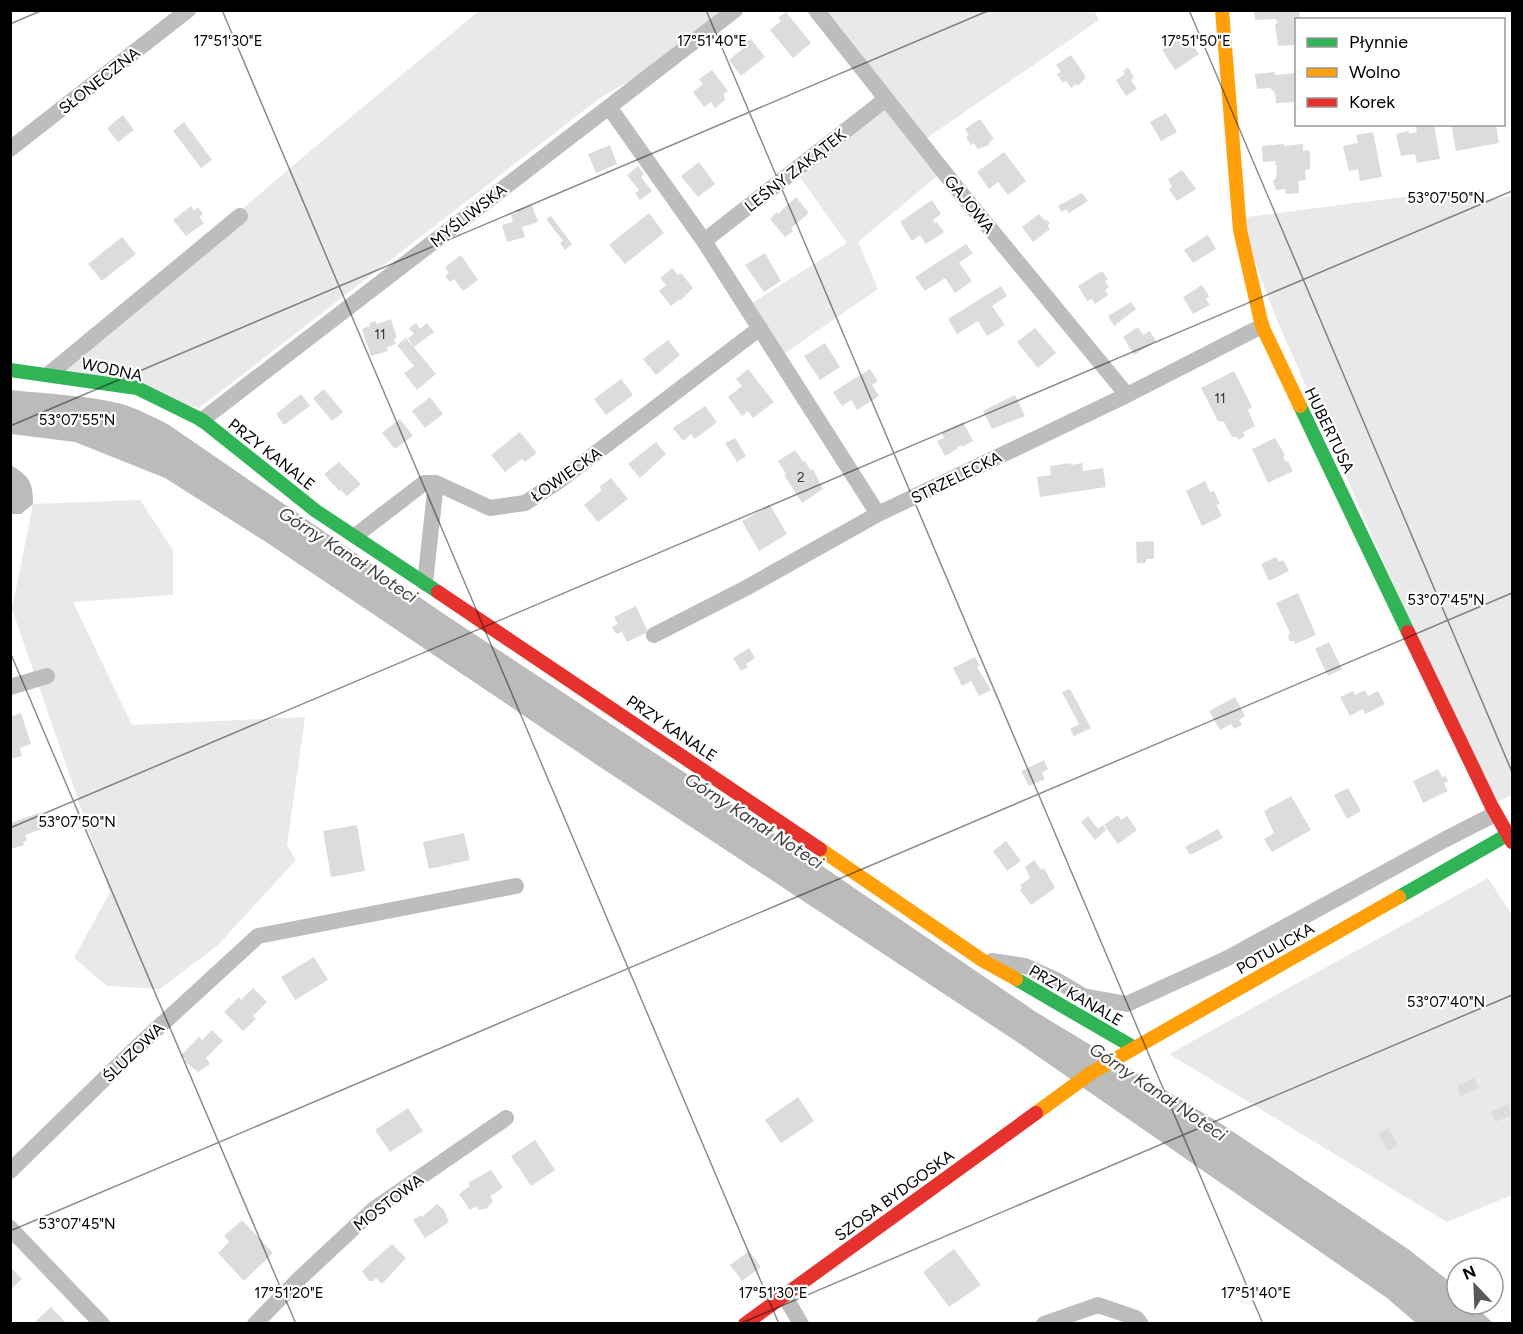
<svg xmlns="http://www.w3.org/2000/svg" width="1523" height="1334" viewBox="0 0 1523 1334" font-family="Figtree,sans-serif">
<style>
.green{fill:#e9e9e9}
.water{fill:#bbb}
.building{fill:#dcdcdc}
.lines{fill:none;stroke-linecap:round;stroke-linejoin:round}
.street{stroke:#bdbdbd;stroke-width:16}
.fast{stroke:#30b455;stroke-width:14}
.slow{stroke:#ff9f0a;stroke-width:14}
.jam{stroke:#e5322d;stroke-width:14}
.ticks{fill:none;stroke:#000;stroke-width:1.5;stroke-opacity:0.45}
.labels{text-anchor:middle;stroke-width:4.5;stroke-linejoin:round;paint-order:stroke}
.number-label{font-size:14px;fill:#373737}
.street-label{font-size:16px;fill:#000;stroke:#fff}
.water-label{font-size:18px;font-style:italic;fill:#3f3f3f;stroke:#fff}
.ticks-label{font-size:15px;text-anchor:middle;fill:#000;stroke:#fff;stroke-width:4.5;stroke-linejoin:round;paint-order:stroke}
</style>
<rect width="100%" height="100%" fill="#fff"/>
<path class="green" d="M479,11H732L690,45L600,98L199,408L49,374L322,141Z
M821,11H1094L1099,20L921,142L943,171L858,242L878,289L781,356L746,307L847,243L795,170L886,99Z
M1457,190H1479L1487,200L1512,196V795L1491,805L1276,318L1239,218Z
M140,500L173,550V595L73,602L132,725L305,717L287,845L296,860L218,945L160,989L107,986L74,958L110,892L12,609L33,504Z
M1488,878L1512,915V1195L1447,1222L1169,1054Z"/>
<path class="water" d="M11,390C47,394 86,395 122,404C138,409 154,417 169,425L447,616L702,784L1036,1012L1223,1125L1408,1249L1454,1285L1457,1287V1304H1473L1493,1323H1416L1387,1298L1017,1042L600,767L266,542L165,478L75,442L11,434Z
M11,465C30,477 33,482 33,504L21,514H11Z"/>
<path class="building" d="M1254,10H1282V12L1299,11L1300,20H1296V45L1278,46L1275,24H1277L1276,19L1255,20Z
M786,12L811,43L793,58L770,30L781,21L778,18Z
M1185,34L1199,54L1175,70L1162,50Z
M751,39L765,57L741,76L729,60L745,47L744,45Z
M1071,55L1086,77L1078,86L1076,84L1071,88L1066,81L1063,83L1057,74L1061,72L1056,65Z
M1128,67L1134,77L1131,80L1137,89L1126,96L1116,80L1125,74L1123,71Z
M712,70L728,91L724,94L725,100L715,108L711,102L704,107L693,92L703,84L699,79Z
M1275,72V75L1296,73V102L1276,103L1275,93L1270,88L1257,89L1255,74Z
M1166,113L1177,132L1161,141L1150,122Z
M123,115L134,130L118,142L107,128Z
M980,119L994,139L990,141L989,145L978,149L974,143L971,145L966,137L969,135L965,129Z
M184,122L212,160L201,168L173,131Z
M1415,124H1434L1440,159L1417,163L1415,154L1401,156L1396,134L1409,131V134L1417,132Z
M1451,124H1496L1499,143L1456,151Z
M1373,132L1382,177L1360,181L1358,169L1349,171L1343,146L1358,143L1356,135Z
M1284,144V146L1303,144V151L1308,150L1310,153V169L1305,170L1306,180L1298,181L1299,193L1286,194L1285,189L1276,190L1273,181L1276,178L1277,165H1275V161L1263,162L1262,146Z
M610,145L617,164L596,173L588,154Z
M1004,152L1026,181L1008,195L998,182L989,189L977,172Z
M699,162L715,184L698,197L681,176Z
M638,166L644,174L641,177L652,191L640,200L635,193L639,190L627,175Z
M1182,170L1196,189L1177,201L1169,189L1172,187L1168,179Z
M1082,193L1088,201L1069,213L1066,209L1062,212L1058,206Z
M796,197L809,213L791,228L793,231L785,237L770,219L777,212L778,214Z
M932,200L941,214L933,220L935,223L937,222L944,232L926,244L920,235L912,241L900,222Z
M532,205L538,222L522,227L525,237L507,242L502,225L513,222L511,215L517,213L516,210Z
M191,206L194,211L198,207L203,214L199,217L204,223L186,236L173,220Z
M649,213L664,233L625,264L609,245Z
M1039,214L1044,220H1047L1050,223L1048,226L1050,229L1033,242L1022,227Z
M551,216L572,244L565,250L560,243L563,241L546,219Z
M1208,235L1216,249L1193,263L1184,250Z
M122,237L136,254L102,281L88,264Z
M966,244L973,253L959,263L972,281L955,293L945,278L925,291L915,277Z
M765,253L781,281L764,292L745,265Z
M461,255L478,280L463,291L454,279L450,282L445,276L449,273L445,267Z
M672,268L678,275L681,273L693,288L681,300L680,299L671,306L659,291L666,285L660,278Z
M1102,271L1108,279L1105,281L1109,287L1105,290L1108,295L1095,304L1092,299L1087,301L1078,286Z
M1202,285L1209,296L1206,299L1210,305L1193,314L1183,297Z
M1001,286L1007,296L992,306L1005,325L987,336L978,321L957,334L948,319Z
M1131,302L1136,309L1114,326L1108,316Z
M391,319L397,338L394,339L396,344L387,347L388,351L371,356L362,329L370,326V323L375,321L377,324Z
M416,323L420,329L427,323L434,332L414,347L408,338L414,334L409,328Z
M1138,327L1143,335L1150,331L1156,341L1134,355L1123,337Z
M1035,328L1056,353L1038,368L1017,342Z
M406,338L436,374L417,390L404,373L414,366L397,345Z
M668,340L680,355L656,375L643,359Z
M825,343L840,367L820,380L804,356Z
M748,369L774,402L753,418L748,411L742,416L728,397L742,386L736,379Z
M870,369L878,381L872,385L879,396L857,410L851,400L842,406L833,392Z
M1234,371L1252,407L1248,410L1255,426L1243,432L1245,436L1238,440L1237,437H1232L1224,422L1218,421L1201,388Z
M621,379L633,395L606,415L594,399Z
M324,389L343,412L332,421L313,398Z
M301,394L310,406L284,425L276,414Z
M1015,395L1025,416L992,429L983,411Z
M430,397L443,414L425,428L412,411Z
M705,406L717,422L695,439L691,434L683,441L673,428Z
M400,419L413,436L395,449L382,433Z
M963,422L973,441L962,447L961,445L957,447V449L945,456L937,441L944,438L942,433Z
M520,432L537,453L525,462L522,459L505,472L491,455Z
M735,438L746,456L737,462L725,443Z
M1275,438L1285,455L1283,457L1286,462L1288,461L1293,471L1268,483L1252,449Z
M656,442L666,454L640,478L628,464Z
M795,450L803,462L805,461L811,471L813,469L823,489L802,503L784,475L786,474L778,461Z
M339,462L361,484L347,496L341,490L339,491L324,474Z
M1071,463V465L1082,463L1083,471L1103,468L1106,487L1040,497L1037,477L1051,475L1050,466Z
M611,478L628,499L598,522L584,505L602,490L599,487Z
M1205,481L1210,492L1214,491L1220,504L1216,505L1222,516L1202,526L1186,491Z
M770,505L787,534L759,551L742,521Z
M1154,541V559H1146V563H1137L1136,542Z
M1276,557L1279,562L1283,560L1289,571L1269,581L1261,564Z
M1298,593L1316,635L1295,644L1294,641H1290L1288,637L1290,633L1276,603Z
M636,606L648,632L627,642L622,632L616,634L612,627L618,624L614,617Z
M1329,642L1342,669L1328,676L1315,649Z
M749,648L755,658L746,664L748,667L741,671L733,658Z
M975,657L980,666L977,667L991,690L979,696L971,681L962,686L953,668Z
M1070,689L1091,728L1074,736L1070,729L1079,724L1062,692Z
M1365,690L1368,696L1378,691L1385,704L1365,714L1363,709L1350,716L1340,697L1353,691L1355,695Z
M1235,697L1245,716L1239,720L1242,725L1234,729L1231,724L1220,730L1209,711Z
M21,713L31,744L20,748L22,756L10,759V717Z
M1044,760L1048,769L1042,773L1045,779L1029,786L1021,771Z
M1438,769L1442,777L1446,776L1448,781L1444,783L1448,791L1423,803L1413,781Z
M1348,788L1361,811L1347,819L1334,795Z
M1291,796L1311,830L1272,852L1264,839L1274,833L1264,811Z
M41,812L47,827L25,835L27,840L23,842L24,845L10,849V823Z
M1118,815L1121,820L1127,816L1137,830L1118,844L1104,825Z
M1088,816L1098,829L1103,825L1106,830L1095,840L1081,822Z
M357,825L365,871L331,877L323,831Z
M1218,829L1223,838L1190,855L1185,847Z
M464,833L470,860L429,869L423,842Z
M1006,841L1021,861L1007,871L993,851Z
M1034,860L1041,870L1044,868L1055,888L1031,905L1020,890L1022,888L1020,885L1030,878L1025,867Z
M314,957L328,980L295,1000L281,977Z
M253,988L267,1002L253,1016L256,1019L243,1031L224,1012L239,997L241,1000Z
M212,1030L223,1041L206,1058L210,1064L198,1072L185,1062V1059L181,1055L199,1037L202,1040Z
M1475,1078L1479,1088L1461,1096L1457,1085Z
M798,1097L814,1121L781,1143L765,1120Z
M1508,1104L1512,1115L1495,1122L1491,1112Z
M408,1108L423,1131L390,1152L375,1130Z
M1388,1128L1398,1145L1388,1151L1378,1134Z
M535,1140L555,1170L531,1186L511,1156Z
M491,1170L503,1188L490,1196L493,1201L486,1209L479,1210L476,1206L470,1210L459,1194L470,1186L468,1183Z
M437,1204L444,1210L449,1222L425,1238L413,1220L421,1215L422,1217Z
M242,1220L273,1253L244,1281L218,1253L229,1242L224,1236Z
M392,1244L406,1258L382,1284L376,1278L373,1281H369L362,1271Z
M954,1249L981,1285L949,1307L923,1272Z
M749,1251L761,1267L742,1281L730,1265Z
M10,1267L22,1279L10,1290Z
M51,1307L66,1323H37L35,1322Z"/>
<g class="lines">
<path class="street" d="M816,10L959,191L1127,395
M609,107L704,241L878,514
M10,149L188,10
M704,241L886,99
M49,374L240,216
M202,420L735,10
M355,536L424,483H436L490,508L525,503L559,481L760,328
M425,583L436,483
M654,635L746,588L878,514L1127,395L1262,326
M10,687L47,676
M992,961L1025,966L1056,980L1083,996L1127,1004L1228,958L1444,840L1495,814
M10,1171L137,1047L258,936L516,886
M10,1228L102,1324
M784,1295L801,1324
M255,1324L299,1279L374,1209L506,1118
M1044,1324L1098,1305L1136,1318L1141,1324"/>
<path class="fast" d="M10,370L137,388L202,420L316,511L438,592
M1300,406L1408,632
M1399,897L1507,835
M1016,979L1133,1047"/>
<path class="slow" d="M1222,10L1240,230L1262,326L1300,406
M820,849L982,960L1016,979
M1036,1113L1091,1073L1399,897"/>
<path class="jam" d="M438,592L820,849
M1408,632L1491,805L1512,842
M745,1324L1036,1113"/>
</g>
<path class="ticks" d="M222,10L779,1324M706,10L1263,1324M1189,10L1512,772M10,24L43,10M10,426L990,10M10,652L296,1324M10,828L1512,191M10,1231L1512,593M739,1324L1512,995"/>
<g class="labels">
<g class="number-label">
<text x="380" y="339">11</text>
<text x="1220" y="403">11</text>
<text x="801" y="482">2</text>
</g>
<g class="street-label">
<text transform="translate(99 80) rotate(-38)" y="6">SŁONECZNA</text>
<text transform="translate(795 170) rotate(-38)" y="6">LEŚNY ZAKĄTEK</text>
<text transform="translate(970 204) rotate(51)" y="6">GAJOWA</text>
<text transform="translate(468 215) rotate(-38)" y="6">MYŚLIWSKA</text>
<text transform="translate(112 369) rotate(12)" y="6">WODNA</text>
<text transform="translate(1330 430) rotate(64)" y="6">HUBERTUSA</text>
<text transform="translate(272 454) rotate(38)" y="6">PRZY KANALE</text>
<text transform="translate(566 474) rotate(-35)" y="6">ŁOWIECKA</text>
<text transform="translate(956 477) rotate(-26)" y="6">STRZELECKA</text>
<text transform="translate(672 728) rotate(34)" y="6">PRZY KANALE</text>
<text transform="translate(1275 948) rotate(-30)" y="6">POTULICKA</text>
<text transform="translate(1076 995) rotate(30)" y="6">PRZY KANALE</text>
<text transform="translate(133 1052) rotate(-44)" y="6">ŚLUZOWA</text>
<text transform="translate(894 1195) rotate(-36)" y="6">SZOSA BYDGOSKA</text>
<text transform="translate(388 1202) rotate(-37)" y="6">MOSTOWA</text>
</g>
<g class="water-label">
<text transform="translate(348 555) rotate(33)" y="6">Górny Kanał Noteci</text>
<text transform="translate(754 821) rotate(33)" y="6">Górny Kanał Noteci</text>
<text transform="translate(1158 1092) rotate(34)" y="6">Górny Kanał Noteci</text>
</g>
</g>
<g class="ticks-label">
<text x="228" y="46">17°51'30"E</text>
<text x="712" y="46">17°51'40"E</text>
<text x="1196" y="46">17°51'50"E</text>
<text x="1446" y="203">53°07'50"N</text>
<text x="77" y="425">53°07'55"N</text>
<text x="1446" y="605">53°07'45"N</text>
<text x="77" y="827">53°07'50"N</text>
<text x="1446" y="1007">53°07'40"N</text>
<text x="77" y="1229">53°07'45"N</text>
<text x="289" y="1298">17°51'20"E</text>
<text x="773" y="1298">17°51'30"E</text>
<text x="1256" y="1298">17°51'40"E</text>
</g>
<rect width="1523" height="1334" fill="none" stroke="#000000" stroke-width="24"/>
<rect x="1295" y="18" width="210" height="108" fill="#ffffff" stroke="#999999" stroke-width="1.5"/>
<rect x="1307" y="38" width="30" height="9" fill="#30b455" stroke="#999999" stroke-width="1.5"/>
<text x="1349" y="48" font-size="18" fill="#000000">Płynnie</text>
<rect x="1307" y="68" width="30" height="9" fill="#ff9f0a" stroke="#999999" stroke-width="1.5"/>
<text x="1349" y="78" font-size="18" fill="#000000">Wolno</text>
<rect x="1307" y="98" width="30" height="9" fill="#e5322d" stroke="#999999" stroke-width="1.5"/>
<text x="1349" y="108" font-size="18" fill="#000000">Korek</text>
<g transform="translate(1475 1286) rotate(337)"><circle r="28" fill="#ffffff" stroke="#999999" stroke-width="1.5"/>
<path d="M0-4.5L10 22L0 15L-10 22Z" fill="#595959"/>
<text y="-9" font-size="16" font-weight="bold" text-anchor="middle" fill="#000000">N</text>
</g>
</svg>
